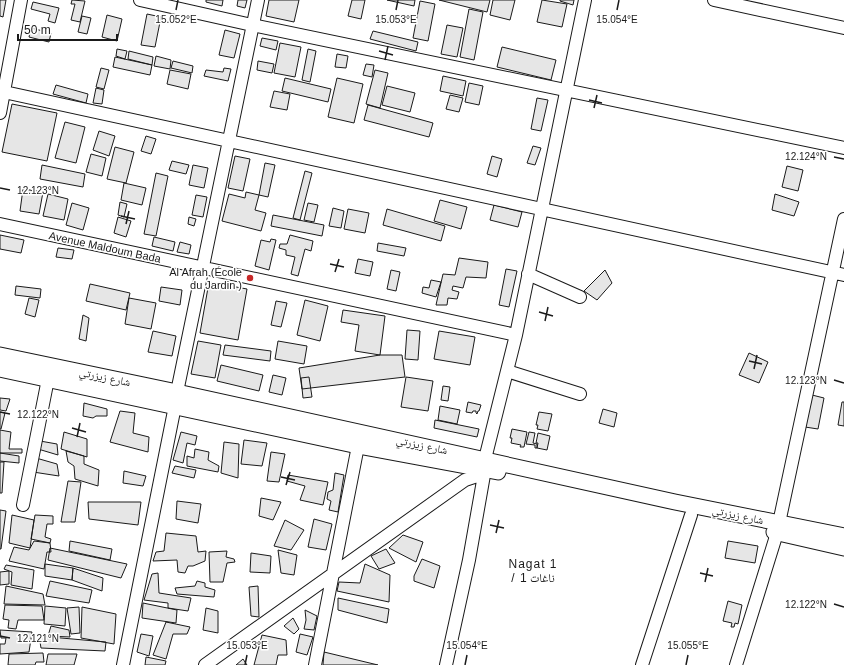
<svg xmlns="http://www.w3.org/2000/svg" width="844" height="665" viewBox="0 0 844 665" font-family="Helvetica,'Noto Naskh Arabic',sans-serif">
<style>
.building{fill:#e6e6e6;stroke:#1a1a1a}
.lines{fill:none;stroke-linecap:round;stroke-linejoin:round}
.minor-casing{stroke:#1a1a1a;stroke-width:14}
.tertiary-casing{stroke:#1a1a1a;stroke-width:17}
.minor{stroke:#fff;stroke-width:12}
.tertiary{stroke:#fff;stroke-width:15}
.ticks{fill:none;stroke:#1a1a1a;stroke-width:1.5}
.poi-dot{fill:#c62828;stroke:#fff;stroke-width:1.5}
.labels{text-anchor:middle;stroke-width:3;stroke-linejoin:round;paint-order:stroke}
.street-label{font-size:11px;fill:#1a1a1a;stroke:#fff}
.poi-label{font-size:11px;fill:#1a1a1a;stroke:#fff;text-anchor:end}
.neighbourhood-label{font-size:12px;letter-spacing:1px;fill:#1a1a1a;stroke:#fff}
.ticks-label{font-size:10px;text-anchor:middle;fill:#1a1a1a;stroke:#fff;stroke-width:3;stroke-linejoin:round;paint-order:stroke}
</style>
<rect width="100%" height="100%" fill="#fff"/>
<path class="building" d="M0,0H6L3,17L0,16Z
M72,0L85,1L80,22L71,20L75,4H71Z
M206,0H223L222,6L206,2Z
M238,0H247L245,8L237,6Z
M269,0H299L294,22L266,16Z
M352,0H365L361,19L348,16Z
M387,0H415L414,6Z
M439,0H490L487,12Z
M493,0H515L510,20L490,15Z
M542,0L567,4L562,27L537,22Z
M560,0H574L573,5L560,1Z
M420,1L435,4L428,41L413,38Z
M33,2L59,8L55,23L48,21L50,14L31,9Z
M469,9L483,12L474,60L460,57Z
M147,14L161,17L155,47L141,45Z
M107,15L122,19L117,41L102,37Z
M82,16L91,18L87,34L78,32Z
M447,25L463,28L457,57L441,54Z
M31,28L51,33L49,42L29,37Z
M225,30L240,34L234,58L219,55Z
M373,31L418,42L416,51L370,39Z
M262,38L278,41L276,50L260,46Z
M280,43L301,47L295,77L274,73Z
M502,47L556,60L551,80L497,67Z
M117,49L127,51L125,59L116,56Z
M308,49L316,51L310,82L302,80Z
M129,51L153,57L152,65L128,59Z
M337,54L348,56L346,68L335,67Z
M156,56L171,60L170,69L154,66Z
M115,57L152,65L150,75L113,67Z
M173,61L193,66L192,73L171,68Z
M258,61L274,64L272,73L257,70Z
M366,64L374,65L372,77L363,75Z
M101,68L109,70L104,89L96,87Z
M224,68L231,69L228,81L204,76L206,70L223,72Z
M170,70L191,74L188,89L167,84Z
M375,70L388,73L380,108L366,104Z
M443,76L466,81L463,96L440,91Z
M285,78L331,89L328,102L282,91Z
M337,78L363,84L354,123L328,117Z
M469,83L483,86L479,105L465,102Z
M56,85L88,94L86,103L53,94Z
M387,86L415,93L410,112L382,105Z
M96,88L104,90L102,104L93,103Z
M274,91L290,94L287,110L270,107Z
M450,95L463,98L459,112L446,109Z
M537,98L548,100L541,131L531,129Z
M12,104L57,113L47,161L2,152Z
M368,105L433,123L429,137L364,120Z
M65,122L85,127L76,163L55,158Z
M99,131L115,136L109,156L93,150Z
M146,136L156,139L151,154L141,151Z
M533,146L541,148L535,165L527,163Z
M115,147L134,152L126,183L107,179Z
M91,154L106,158L102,176L86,172Z
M235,156L250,159L243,191L228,188Z
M492,156L502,159L497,177L487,174Z
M172,161L189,165L186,174L169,170Z
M265,163L275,165L268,197L259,195Z
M42,165L85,174L83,187L40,179Z
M193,165L208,168L204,188L189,185Z
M787,166L803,170L798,191L782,187Z
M305,171L312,173L300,220L293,218Z
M156,173L168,176L156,236L144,234Z
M124,183L146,188L142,205L121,200Z
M23,189L43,192L39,214L20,211Z
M246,192L259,195L255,210L266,213L261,231L222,221L229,194L245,198Z
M48,194L68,199L64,220L43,216Z
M775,194L799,202L794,216L772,210Z
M196,195L207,197L203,217L192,215Z
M440,200L467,207L461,229L434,221Z
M120,202L127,204L124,217L118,215Z
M72,203L89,208L83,230L66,225Z
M308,203L318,205L314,222L304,220Z
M494,205L522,212L518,227L490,220Z
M333,208L344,211L341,228L329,226Z
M348,209L369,213L365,233L344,229Z
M387,209L445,226L441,241L383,225Z
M273,215L324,225L322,236L271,226Z
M118,217L131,221L126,237L114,233Z
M189,217L196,219L194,226L188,224Z
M0,235L24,240L21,253L0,249Z
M290,235L313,241L311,251L305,249L298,276L291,274L295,257L286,255V250L279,248L280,244H287Z
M154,237L175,242L173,251L152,246Z
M271,239L276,240L269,270L255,266L261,240L270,242Z
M180,242L191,245L189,254L177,252Z
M378,243L406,248L404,256L377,251Z
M58,248L74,250L72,259L56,257Z
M459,258L488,262L486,278L466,277L463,288L453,286L452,290L459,292L457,299L448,298L447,305H436L443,274L455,275Z
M358,259L373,262L370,276L355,273Z
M506,269L517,271L509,307L499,305Z
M391,270L400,272L396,291L387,289Z
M605,270L612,283L597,300L584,291Z
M431,280L441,282L436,297L422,293L423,287L429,288Z
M209,282L247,289L238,340L200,333Z
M90,284L130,293L126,310L86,301Z
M16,286L41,289L40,298L15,295Z
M161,287L182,290L180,305L159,301Z
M29,298L39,300L35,317L25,314Z
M129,298L156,303L151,329L125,324Z
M305,300L328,306L320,341L297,335Z
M276,301L287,303L281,327L271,325Z
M343,310L385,316L380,355L355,351L359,325L341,322Z
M83,315L89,318L86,341L79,339Z
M407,330L420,331L418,360L405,359Z
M153,331L176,336L172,356L148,352Z
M439,331L475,337L470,365L434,359Z
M198,341L221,345L215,378L191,374Z
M278,341L307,346L304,364L275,359Z
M225,345L271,351L270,361L223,355Z
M749,353L768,362L759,383L739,375Z
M380,355H402L405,377L302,389L299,368Z
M221,365L263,375L259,391L217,381Z
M273,375L286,378L282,395L269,392Z
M309,377L312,397L303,398L301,378Z
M406,377L433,381L428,411L401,407Z
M443,386L450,387L448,401L441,400Z
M812,395L824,398L818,429L805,427Z
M0,398L10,399L6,411L0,410Z
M468,402L481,405L479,411H478L477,414L476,413V411H473L472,413L466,412Z
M842,402H844V426L838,425Z
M84,403L107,409V416H96L93,418L83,416Z
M440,406L460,410L457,424L438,420Z
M603,409L617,413L614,427L599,423Z
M120,411L135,413L133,433L149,437L148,452L110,442Z
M0,412L5,413L1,429H0Z
M539,412L552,414L548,431L537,429L538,425H536Z
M435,420L479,429L477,437L434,428Z
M512,429L527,432L524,447H520L521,445L511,443L512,438H510Z
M0,430L11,432L9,449H22V453H0Z
M64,432L87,439V457L61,449Z
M181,432L197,436L195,445L187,443L183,463L173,460Z
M529,432L535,433L533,443L537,444V448H535V445L526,444Z
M538,433L550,436L547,450L537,448L538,443H536Z
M244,440L267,443L262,466L241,464Z
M40,441L57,444L58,455L38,449Z
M224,442L239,444L238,478L221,473Z
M195,449L209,452L208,460L219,466L218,472L187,466V456L194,458Z
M66,451L84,456V464L99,470L98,486L75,479L74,466L68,462Z
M271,452L285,454L279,482L267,481Z
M0,453L19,456V463L0,461Z
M36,458L57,464L59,476L33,472Z
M0,462H4L2,493H0Z
M175,466L196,470L194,478L172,473Z
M124,471L146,476L143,486L123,483Z
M335,473L344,475L338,512L329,510L331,501L327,499L328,492L333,490Z
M288,475L328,482L323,505L300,500L305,486L287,481Z
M68,481L81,482L75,522H61Z
M261,498L281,502L273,520L259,516Z
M177,501L201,504L198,523L176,519Z
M88,502H141L138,525L89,519Z
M0,510L6,511L1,549H0Z
M12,515L34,520L30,548L9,543Z
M35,515L53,516V524H47L45,537L51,539L50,543L31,539Z
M314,519L332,524L326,550L308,547Z
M285,520L304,530L291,550L274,546Z
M166,533L196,536L198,552L206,551L205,561L193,566H188L185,573L178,572L177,560L153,561L156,552L164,551Z
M403,535L423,542L416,562L389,548Z
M34,541L50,543L51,552H47L44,569L9,561L14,547L29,550Z
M70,541L112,549L110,560L69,551Z
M728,541L758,546L755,563L725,558Z
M50,548L127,564L121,578L48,560Z
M386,549L395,563L379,569L371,556Z
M278,550L297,555L294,575L281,573Z
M227,551L226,557L234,559L235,562L227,563L223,582H210L209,552Z
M251,553L271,556L270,573L250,572Z
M422,559L440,566L434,588L414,581V576Z
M45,564L73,568L72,580L45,576Z
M365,564L390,575L389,602L337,591L339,582L360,583Z
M6,565L34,570L32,589L11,585L12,572L4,569Z
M73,568L103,578L102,591L72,580Z
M9,571V584L0,585V572Z
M158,573L159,593L191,598L188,611L168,608V603L144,600L152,574Z
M50,581L92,590L89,603L46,596Z
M197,581L205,583V587L215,590L214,597L177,594L175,588L195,586Z
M6,586L43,594L45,605L4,604Z
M258,586L259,617L251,616L249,587Z
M338,598L389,609L387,623L338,610Z
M728,601L742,605L738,624L735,623L734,627H731L732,623L723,621Z
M143,603L177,610L176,623L142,618Z
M5,605L42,606L44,620H18L16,629L8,628L9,620L3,619Z
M45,606L66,608L65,626L44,624Z
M79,607L80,633L71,634L67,608Z
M82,607L116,614L114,644L81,638Z
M206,608L218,611V633L203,630Z
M305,610L317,616L314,630L304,629L306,620Z
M293,618L299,629L294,634L284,626Z
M166,622L190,627L187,634H173L166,659L153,655Z
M51,626L69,630L70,637L48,636Z
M0,630L32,632L29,652L0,654V644H5L6,638H1Z
M141,634L153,636L149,656L137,652Z
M300,634L313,637L307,655L296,652Z
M262,635L286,640L287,655H278L276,665H254Z
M39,636L106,642L105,651L41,648Z
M324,652L378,665H323Z
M43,653L44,662H36L35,665H8L9,654Z
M48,654H77L74,665H46Z
M146,657L166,661L165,665H145Z
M243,659L247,665H236Z"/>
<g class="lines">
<defs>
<path id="minor" d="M140,0L252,25L844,148
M714,0L844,28
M0,91L844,275
M0,113L21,0
M0,224L516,335
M528,274L580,297
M507,371L580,394
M177,392L258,0
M23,505L48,379
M779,523L844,219
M123,665L175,406
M205,665L465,480L477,476L484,475
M315,665L358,446
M446,665L469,560L484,475L485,459L516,335L585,0
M642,665L691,515
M736,665L777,533"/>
<path id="tertiary" d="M0,355L177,392L675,502L844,536
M0,369L358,446L498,472
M774,532L844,548"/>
</defs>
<use href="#minor" class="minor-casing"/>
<use href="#tertiary" class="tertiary-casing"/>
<use href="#minor" class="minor"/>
<use href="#tertiary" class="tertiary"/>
</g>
<path class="ticks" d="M176,10L178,0M396,10L398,0M617,10L619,0M379,51L393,55M385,60L388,46M589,100L602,103M594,108L597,95M834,157L844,159M0,188L10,190M121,216L135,219M126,224L129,211M330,264L344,267M335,272L339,259M539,312L553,316M545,321L548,307M749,361L762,364M754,369L757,355M834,380L844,383M0,412L10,414M72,428L86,432M77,437L80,423M281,477L295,480M286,485L290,472M490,525L504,528M496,533L499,520M700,573L713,576M705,582L708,568M834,604L844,607M0,636L10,638M245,665L247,655M465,665L467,655M686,665L688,655"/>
<circle class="poi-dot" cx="250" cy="278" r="4"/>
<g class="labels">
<g class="street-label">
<text transform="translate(105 247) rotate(12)" y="4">Avenue Maldoum Bada</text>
<text transform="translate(105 377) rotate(12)" y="4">شارع زيزرتي</text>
<text transform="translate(422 445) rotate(12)" y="4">شارع زيزرتي</text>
<text transform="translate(738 515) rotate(12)" y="4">شارع زيزرتي</text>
</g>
<g class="poi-label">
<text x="242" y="276">Al Afrah (École<tspan x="242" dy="13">du Jardin )</tspan></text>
</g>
<g class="neighbourhood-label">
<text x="533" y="568">Nagat 1<tspan x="533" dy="14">/ ناغات 1</tspan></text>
</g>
</g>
<g class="ticks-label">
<text x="176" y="23">15.052°E</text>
<text x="396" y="23">15.053°E</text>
<text x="617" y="23">15.054°E</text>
<text x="806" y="160">12.124°N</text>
<text x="38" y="194">12.123°N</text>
<text x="806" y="384">12.123°N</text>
<text x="38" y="418">12.122°N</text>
<text x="806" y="608">12.122°N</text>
<text x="38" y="642">12.121°N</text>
<text x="247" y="649">15.053°E</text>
<text x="467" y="649">15.054°E</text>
<text x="688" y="649">15.055°E</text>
</g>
<path d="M18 34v6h99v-6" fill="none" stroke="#1a1a1a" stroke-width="2"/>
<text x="24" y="34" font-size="12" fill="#1a1a1a" stroke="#ffffff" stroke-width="3" paint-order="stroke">50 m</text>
</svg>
